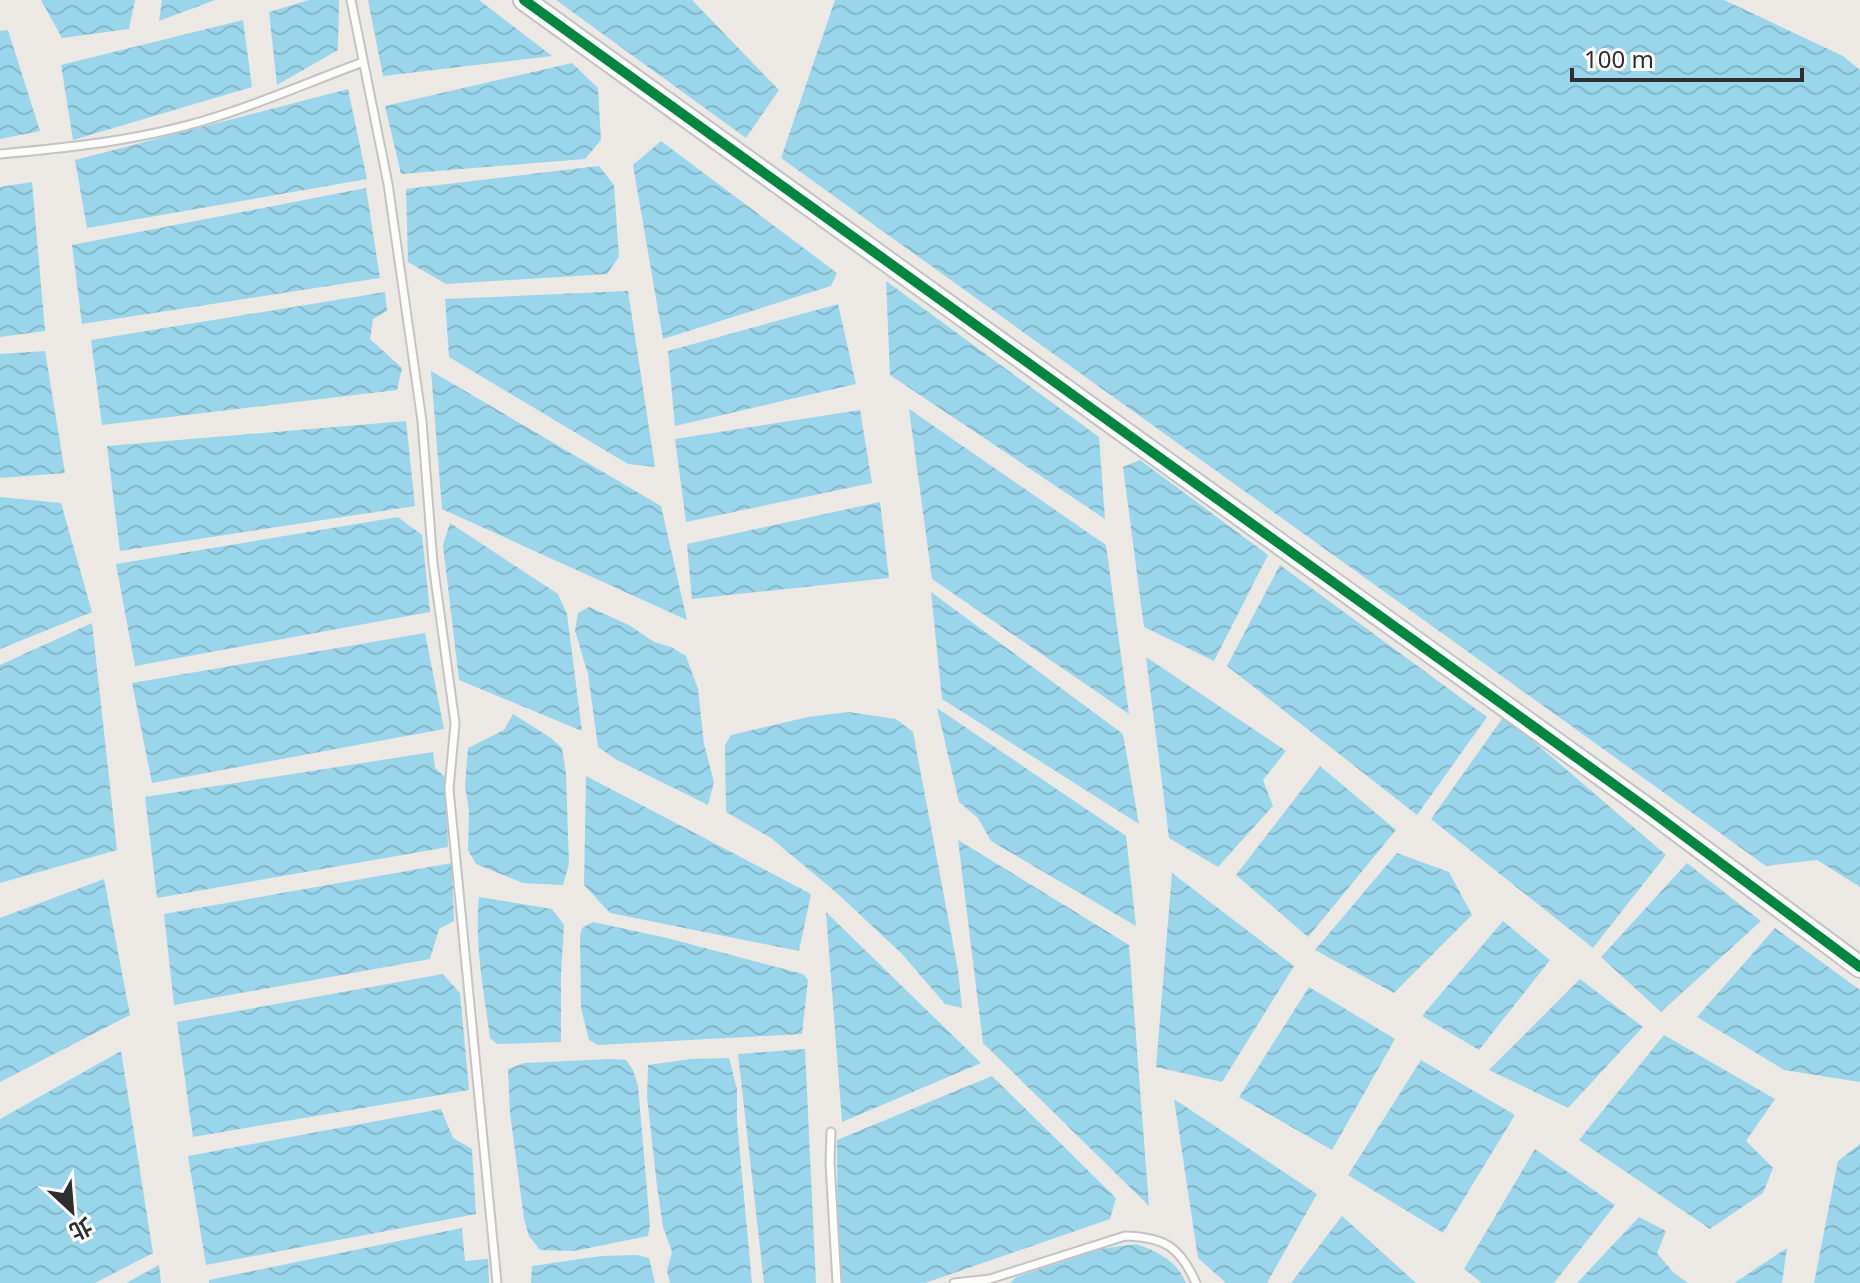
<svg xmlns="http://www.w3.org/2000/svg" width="1860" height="1283" viewBox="0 0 1860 1283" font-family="'Noto Sans','Noto Sans TC',sans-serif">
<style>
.water{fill:url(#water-waves)}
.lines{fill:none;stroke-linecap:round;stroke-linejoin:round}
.lane-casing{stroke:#c5c4c5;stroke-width:11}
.secondary-casing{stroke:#c5c4c5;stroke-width:24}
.lane{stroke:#fcfcfb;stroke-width:7}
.secondary{stroke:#fcfcfb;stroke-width:20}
.cycleway-casing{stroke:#fff;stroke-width:15}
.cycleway{stroke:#00873e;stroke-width:10}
</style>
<defs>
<pattern id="water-waves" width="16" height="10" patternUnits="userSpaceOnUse" patternTransform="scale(2)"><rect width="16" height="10" fill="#99d6ec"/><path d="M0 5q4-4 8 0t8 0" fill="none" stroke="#84b8cb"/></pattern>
</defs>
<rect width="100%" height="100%" fill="#ece8e4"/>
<path class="water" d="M41,0H135L129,29L62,38Z
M162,0H215L159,21Z
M309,0H339L338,50L277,85L269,12Z
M368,0H479L552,56L383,76Z
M556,0H692L779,90L746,138Z
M835,0H1724L1843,56L1860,70V887L1817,860L1766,866L781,158Z
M243,20L252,87L73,140L61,65Z
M8,30L40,131L0,139V31Z
M572,63L598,88L601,140L585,159L401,174L385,106Z
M348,89L367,179L87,228L75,160Z
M661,141L837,273L831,286L663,339L633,165Z
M599,166L614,185L619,257L607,274L446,284L408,262L406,189Z
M32,182L45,331L0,337V187Z
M366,188L380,278L82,324L72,245Z
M886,281L1099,437L1105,519L890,375Z
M628,291L655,467L628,464L449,357L445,299Z
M385,292L387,311L373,319L370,339L402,368L397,390L102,425L91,340Z
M838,304L856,384L675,426L668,351Z
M45,351L65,473L0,478V354Z
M431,371L661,506L687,620L442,509Z
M909,409L1106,545L1129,714L932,579Z
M860,410L872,483L686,522L675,439Z
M406,421L415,506L120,551L107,446Z
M1140,460L1268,555L1214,661L1144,627L1123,467Z
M0,497L61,503L92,612L0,649Z
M880,502L889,578L692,599L687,544Z
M398,517L422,535L430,612L135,666L116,564Z
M450,523L558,594L567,614L582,731L459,680L443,545Z
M1280,565L1487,717L1417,815L1227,666Z
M931,592L1123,734L1139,824L942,699Z
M589,607L629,625L654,642L671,647L686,656L698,689L704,744L714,782L708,805L617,760L598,747L588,674L575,631L578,613Z
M92,623L117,850L0,883V665Z
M425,633L444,729L152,783L132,683Z
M1146,657L1286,751L1263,780L1273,806L1218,867L1169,838Z
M937,708L1126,836L1136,926L991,841L978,818L959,802Z
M848,712L896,719L913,732L958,970L962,1008L945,1004L902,954L838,894L771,838L726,812L725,745L731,735L808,717Z
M513,714L551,738L562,748L566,774L569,864L563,885L523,883L476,864L468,850L469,811L465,786L468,748L504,730Z
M1504,716L1666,855L1593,948L1431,819Z
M433,752L435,768L445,777L448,847L157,898L145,797Z
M1320,766L1396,830L1308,937L1236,875Z
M586,776L811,894L799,951L610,913L584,885Z
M958,840L1129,945L1149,1206L983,1043Z
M1397,853L1449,872L1472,915L1394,993L1315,950Z
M452,863L454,921L439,929L430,959L174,1005L164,914Z
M1687,863L1761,921L1661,1012L1601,957Z
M1172,873L1294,966L1222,1082L1156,1067Z
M104,879L130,1015L0,1082V918Z
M479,897L552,909L564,925L561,973V1042L497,1044L490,1038C484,992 474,943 479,897Z
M826,912L981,1063L842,1122Z
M1503,921L1550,960L1479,1050L1422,1016Z
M593,922L667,938L803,974L808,980L802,1034L598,1045L589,1040L581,1008L580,936L582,928Z
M1775,928L1860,990V1082L1784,1070L1697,1017Z
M443,974L460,993L469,1090L193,1137L177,1022Z
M1580,979L1643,1027L1568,1108L1489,1070Z
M1309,987L1395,1039L1332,1150L1239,1097Z
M1664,1035L1775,1099L1746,1141L1773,1168L1763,1193L1710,1229L1579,1140Z
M805,1049L816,1283H764L738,1054Z
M121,1051L153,1253L95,1283H0V1119Z
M729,1058L737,1089V1122L752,1283H670L667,1270L672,1252L663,1227L657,1186L647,1097L648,1065L691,1059Z
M612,1059L626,1060L633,1070L638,1086L650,1225L648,1236L574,1251L540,1250L529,1236L524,1219L510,1113L508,1069L524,1063Z
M1421,1060L1515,1115L1443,1233L1348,1175Z
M992,1076L1116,1198L1110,1219L925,1283H838L837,1140Z
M1174,1099L1317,1194L1267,1283H1226L1198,1258Z
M441,1109L453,1138L472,1149L476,1214L206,1265L188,1156Z
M1860,1144V1283H1814L1838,1161Z
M1535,1149L1615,1205L1554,1283H1482L1464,1269Z
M1342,1216L1416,1283H1291Z
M1639,1217L1666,1231L1657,1253L1674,1273L1688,1283H1577Z
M462,1228L465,1261L488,1259L489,1283H209V1280Z
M1136,1244C1157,1251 1177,1261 1186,1283H1010L1016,1277L1100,1249Z
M1787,1248L1782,1283H1734Z
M637,1255L649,1258L655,1283H531L532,1266L601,1256Z
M159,1265L161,1283H126Z"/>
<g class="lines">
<defs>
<path id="lane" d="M351,0L388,184L422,421L433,563L455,723L449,789L497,1283
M0,154C76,147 152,139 225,114C271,99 317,79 363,62
M831,1132L830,1163L837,1283
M954,1283L990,1279L1125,1236C1165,1237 1180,1247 1196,1283"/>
<path id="secondary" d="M524,0L1648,809L1860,967"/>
</defs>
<use href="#lane" class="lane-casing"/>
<use href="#secondary" class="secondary-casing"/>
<use href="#lane" class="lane"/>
<use href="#secondary" class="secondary"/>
<defs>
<path id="cycleway" d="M524,0L1648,809L1860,967"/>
</defs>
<use href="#cycleway" class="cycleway-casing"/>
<use href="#cycleway" class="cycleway"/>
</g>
<g transform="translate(72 1211) rotate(154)" stroke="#ffffff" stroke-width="6" paint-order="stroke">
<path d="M0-6L14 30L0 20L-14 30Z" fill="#2e2e2e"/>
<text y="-12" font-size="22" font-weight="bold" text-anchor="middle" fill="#2e2e2e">北</text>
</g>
<path d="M1572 68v12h230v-12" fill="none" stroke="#2e2e2e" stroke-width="4"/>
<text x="1584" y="68" font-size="24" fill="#2e2e2e" stroke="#ffffff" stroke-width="6" paint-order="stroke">100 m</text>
</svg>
